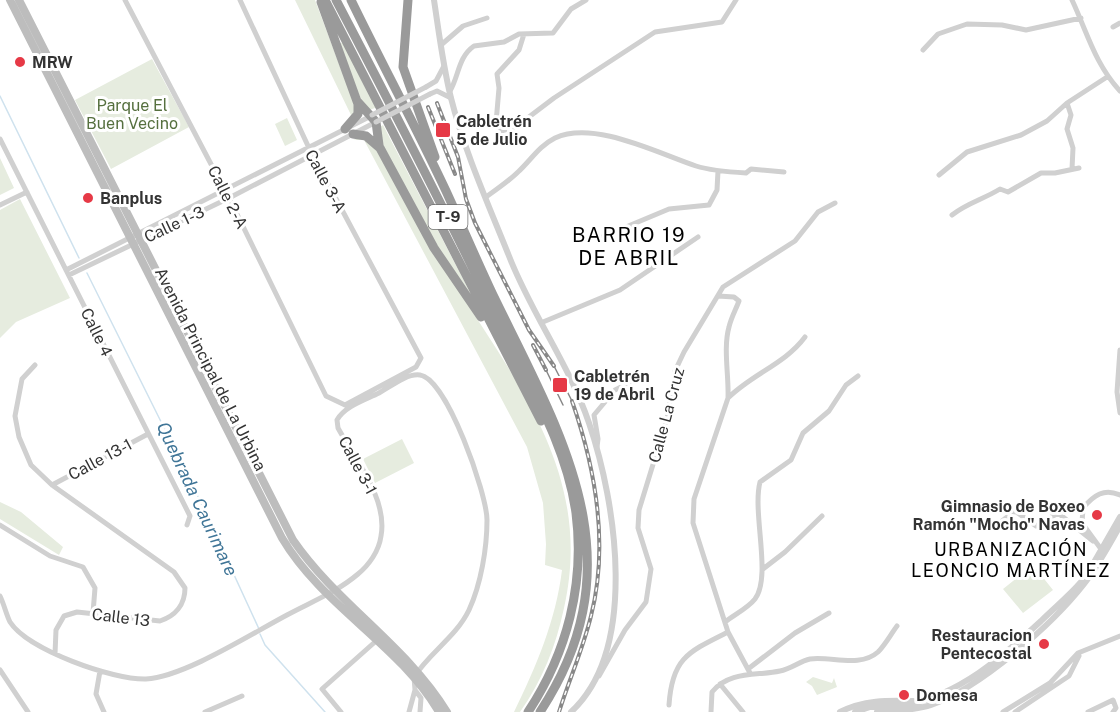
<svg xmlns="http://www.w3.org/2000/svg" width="1120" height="712" viewBox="0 0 1120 712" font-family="'Public Sans',sans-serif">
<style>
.green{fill:#e6ecdf}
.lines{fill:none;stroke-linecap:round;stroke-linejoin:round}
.stream{stroke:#cfe2ee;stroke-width:1.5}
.minor{stroke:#d0d0d0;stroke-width:5}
.tertiary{stroke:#d0d0d0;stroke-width:6}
.secondary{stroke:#bdbdbd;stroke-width:8}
.motorway{stroke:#9a9a9a;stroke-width:9}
.tram{stroke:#888;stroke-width:1.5}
.rail-casing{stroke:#888;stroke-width:4}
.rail{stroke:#fff;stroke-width:1.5;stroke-dasharray:4.5;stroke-linecap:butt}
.minor-bridge{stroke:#d0d0d0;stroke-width:5}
.poi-dot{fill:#e63946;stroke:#fff;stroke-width:2}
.labels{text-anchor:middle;stroke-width:6;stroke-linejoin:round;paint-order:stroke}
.shield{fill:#fff;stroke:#707070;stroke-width:1.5}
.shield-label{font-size:15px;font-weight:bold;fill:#333}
.poi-label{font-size:16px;font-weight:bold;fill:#333;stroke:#fff;text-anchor:start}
.park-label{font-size:16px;fill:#56703f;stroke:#fff}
.street-label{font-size:16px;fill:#333;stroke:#fff}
.water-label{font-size:18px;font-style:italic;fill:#3f7597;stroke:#fff}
.neighbourhood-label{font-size:18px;letter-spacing:1.5px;fill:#000;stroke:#fff}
.quarter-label{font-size:20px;letter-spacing:1.5px;fill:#000;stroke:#fff}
</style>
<rect width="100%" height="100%" fill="#fff"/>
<path class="green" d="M295,0H315L356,109L346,124L351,115Z
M343,42L377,107L370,110L362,102L339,44Z
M152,59L189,127L111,169L75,100Z
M287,118L297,140L285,146L275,124Z
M383,125L473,298L440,253L383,146L380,127Z
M364,137L375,146C400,195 427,241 457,288C522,389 593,480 564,608C556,646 542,681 520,712H514C536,667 556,620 562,570L545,565L546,544L543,503L527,447L364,140H353Z
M0,158L14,188L0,195Z
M20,199L70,298L16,322L0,338V210Z
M402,439L414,463L375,483L363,459Z
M0,502L21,512L63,547L59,555L0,519Z
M1033,565L1053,590L1023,613L1003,589Z
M813,677L832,683L834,678L837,687L817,695L812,686L806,682Z"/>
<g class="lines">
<path class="stream" d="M0,96L79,258
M87,273L194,488L259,629
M260,634L265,645L325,712"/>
<path class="minor" d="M125,0L234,208L326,396L345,405L416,367L421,358L309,148L240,0
M1072,0C1087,32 1095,64 1120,91
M1113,27L1120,23
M524,34L519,50L497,74L499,88L496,123L502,131L517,126L554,98L655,32L722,22L736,0
M441,45L463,26L487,18
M923,50L938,34L967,24L1002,25L1026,30L1081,18
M426,87L436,81L444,66
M450,91C459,76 458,57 474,46L504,42L519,34L553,33L571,9L586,0
M430,94L437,91L451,98
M1067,103L1071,115L1067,129L1073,148L1072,169
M0,139L190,516L187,525
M939,175L967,152L1021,135L1047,121L1067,103L1107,77
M486,197C497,189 509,181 518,172C531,160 539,146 555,138C594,120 657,153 696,166C712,171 729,172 746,173L751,169L784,172
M0,205L27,192
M952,215C967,203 984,199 1000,189L1008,192L1041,173H1055L1079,168
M602,237L669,209L709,205L717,190L718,171
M66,270L371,116
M69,275L229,198L376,122
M718,296L734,297L739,301C736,309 731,318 729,327C723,348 729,376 728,398
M543,322L620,290L698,237
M1120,350L1117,392L1120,413
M35,365L22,379L15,416L19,437L31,465L52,485L174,572L185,588C185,605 175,616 160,621L77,612L64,616L56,630L55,654
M597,447L598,439L594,415L615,390L629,383
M52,485L148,434
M1002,521L1015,511L1036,526L1058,513L1093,541
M0,525L50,556L83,567L95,588L93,613
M1101,549L1082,523L1083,508C1094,495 1104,488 1120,495
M763,569L785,552L822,516
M0,596C4,604 6,614 10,622C28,650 113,680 146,679C184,677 251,634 287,615C311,602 337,592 358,574C369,565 379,551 381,536C388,499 355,459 338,428L337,420C345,406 365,400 379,393C390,387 407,373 420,375C447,379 487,494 487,520C487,548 481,584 469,610C456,637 430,652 414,677L415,690L409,712
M725,622C734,615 748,608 755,599C772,576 752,513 760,482L791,460L803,433L829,411L846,385L858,376
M748,669L795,633L829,613
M0,670L28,712
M100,671L96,694L104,712
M750,673L728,632L693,523L694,499L728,398C752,374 785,364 805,337
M599,676L625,630L646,602L651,569L638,528L639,510L667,419L675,371L684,352L723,287L795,241L818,212L835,203
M720,684L743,712
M415,690L421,698L420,712
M669,705C672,658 688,652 728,632
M205,712L242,696
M341,712L322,689L376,641
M711,712L712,692C729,671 756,676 780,671C791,669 800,661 810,659C831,656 860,668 878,652C885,645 891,634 897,626
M1003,712L1050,683L1078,653L1120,636
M1015,712L1069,676L1079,656
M1088,712L1113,700L1116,708L1113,712"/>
<path class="tertiary" d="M434,0C439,33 443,66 451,98C464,150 489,206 509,256C531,313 569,364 589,423C616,502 639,649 571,712
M1093,564L1120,517
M905,706C961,693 1000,659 1041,621C1054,608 1069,596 1081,582
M840,712C863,700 888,700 913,701
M855,712L870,707L908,706
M877,712C895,710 914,711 931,705C980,688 1052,625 1084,584C1098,566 1109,545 1120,526"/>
<path class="secondary" d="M10,0L282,538C323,607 399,644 439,712
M19,0L293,540C337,604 406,645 447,712"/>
<path class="motorway" d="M325,0L541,421
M336,0C393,109 449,218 502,328C531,388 567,447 576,513C585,584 567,653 528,712
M351,0C382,64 416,127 446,191C462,226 477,261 493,295C561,435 640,560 540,712
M408,0L403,67L435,157
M321,2L358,104V114L345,129
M357,101L376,122L379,145
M353,134L366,136L380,148L434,248L481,317"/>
<path class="tram" d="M554,366L572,401
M546,370L563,405"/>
<defs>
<path id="rail" d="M437,103L458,157L466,199L475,223L529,330L554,366
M428,107L455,174
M533,345L546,370
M559,712C569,680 583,649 591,616C609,545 596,470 572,401"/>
</defs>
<use href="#rail" class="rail-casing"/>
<use href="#rail" class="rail"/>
<path class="minor-bridge" d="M372,115L426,87
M376,122L430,94"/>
</g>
<g class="poi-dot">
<circle cx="20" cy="62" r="6"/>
<rect x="435" y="122" width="16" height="16" rx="3"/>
<circle cx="88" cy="198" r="6"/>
<rect x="552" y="377" width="16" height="16" rx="3"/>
<circle cx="1097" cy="515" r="6"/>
<circle cx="1044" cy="644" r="6"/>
<circle cx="904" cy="695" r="6"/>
</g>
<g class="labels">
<rect class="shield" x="428.5" y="205" width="39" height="24" rx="4.5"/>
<g class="shield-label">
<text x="448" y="222">T-9</text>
</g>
<g class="poi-label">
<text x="32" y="68">MRW</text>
<text x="456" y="127">Cabletrén<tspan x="456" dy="18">5 de Julio</tspan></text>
<text x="100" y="204">Banplus</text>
<text x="574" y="382">Cabletrén<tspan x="574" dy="18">19 de Abril</tspan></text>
<text x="1085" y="512" text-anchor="end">Gimnasio de Boxeo<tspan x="1085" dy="18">Ramón "Mocho" Navas</tspan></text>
<text x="1032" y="641" text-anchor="end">Restauracion<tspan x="1032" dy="18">Pentecostal</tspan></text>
<text x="916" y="701">Domesa</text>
</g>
<g class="park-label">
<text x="132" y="111">Parque El<tspan x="132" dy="18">Buen Vecino</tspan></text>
</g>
<g class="street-label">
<text transform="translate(326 181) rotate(62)" y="6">Calle 3-A</text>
<text transform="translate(228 197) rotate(63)" y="6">Calle 2-A</text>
<text transform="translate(174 224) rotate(-25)" y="6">Calle 1-3</text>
<text transform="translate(97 332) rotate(64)" y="6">Calle 4</text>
<text transform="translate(211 369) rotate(63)" y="6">Avenida Principal de La Urbina</text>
<text transform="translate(666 415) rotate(-75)" y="6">Calle La Cruz</text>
<text transform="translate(100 459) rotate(-28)" y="6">Calle 13-1</text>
<text transform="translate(358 465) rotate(62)" y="6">Calle 3-1</text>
<text transform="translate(121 617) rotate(7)" y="6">Calle 13</text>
</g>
<g class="water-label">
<text transform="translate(197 499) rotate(65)" y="6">Quebrada Caurimare</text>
</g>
<g class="neighbourhood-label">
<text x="1011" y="556">URBANIZACIÓN<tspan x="1011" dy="21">LEONCIO MARTÍNEZ</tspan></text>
</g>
<g class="quarter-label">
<text x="629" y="242">BARRIO 19<tspan x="629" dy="23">DE ABRIL</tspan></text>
</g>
</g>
</svg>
